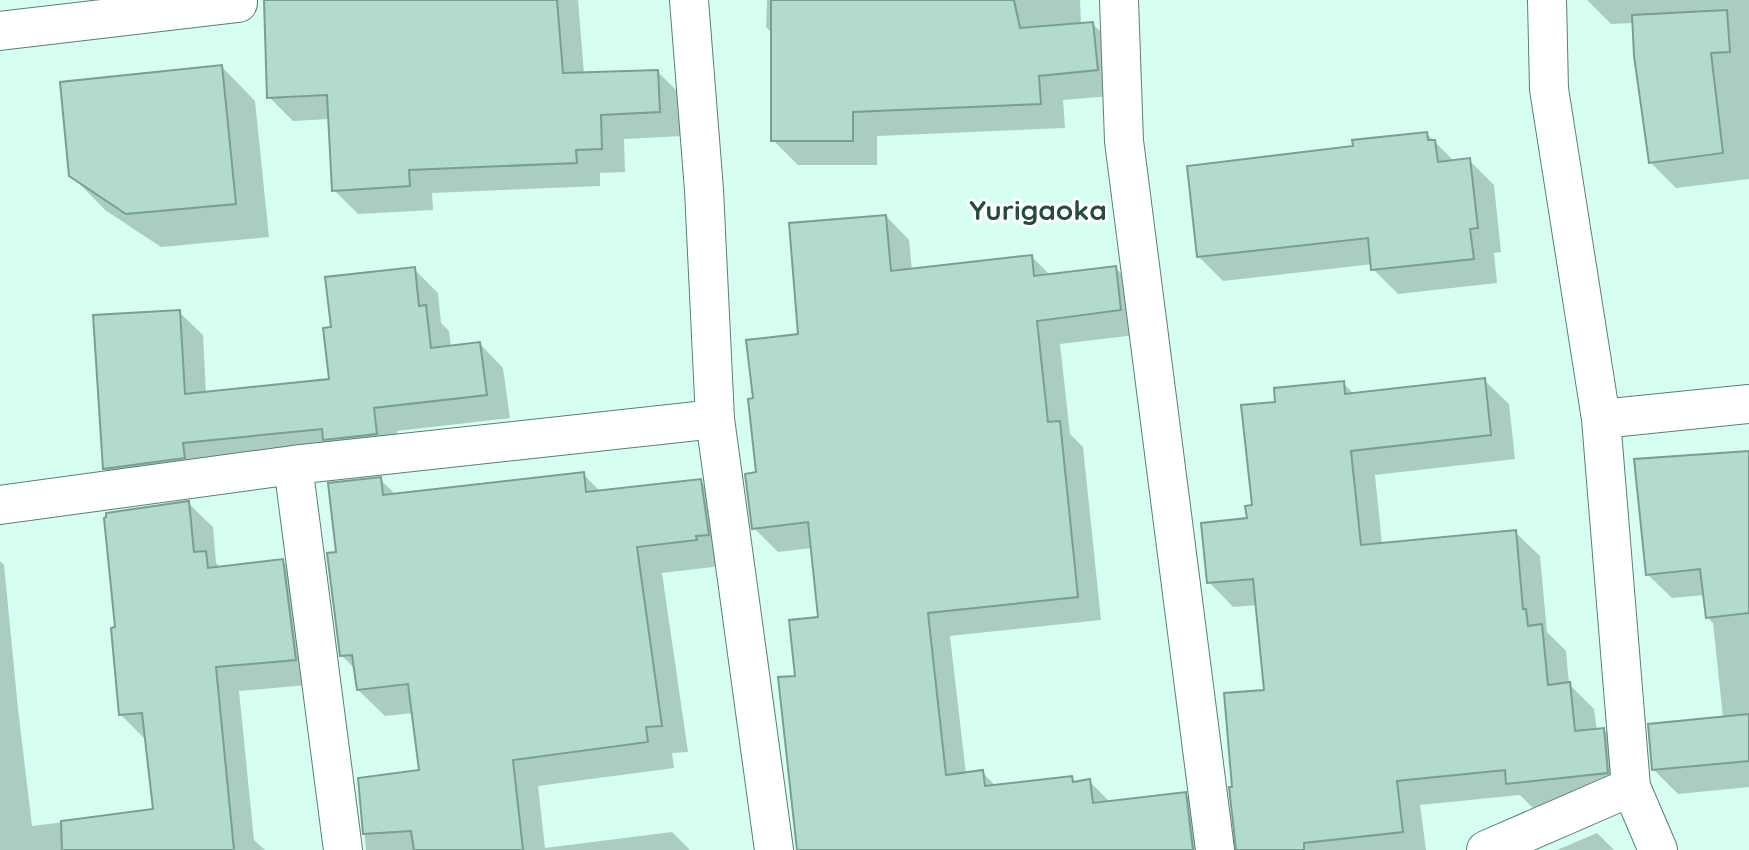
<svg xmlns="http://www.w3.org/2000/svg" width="1749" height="850" viewBox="0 0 1749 850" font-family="Quicksand,sans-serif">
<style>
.shadow{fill:#0003}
.building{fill:#b3dacf;stroke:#799e93;stroke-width:2}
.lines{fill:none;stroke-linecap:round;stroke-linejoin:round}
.minor-casing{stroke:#5a7f75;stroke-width:40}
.minor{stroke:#fff;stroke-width:38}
.labels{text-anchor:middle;stroke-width:6;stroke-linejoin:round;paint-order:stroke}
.quarter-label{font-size:28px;font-weight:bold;fill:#274b42;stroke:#fff}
</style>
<rect width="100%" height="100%" fill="#d6fff2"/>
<path class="shadow" d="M266,0H578L584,74L658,72L682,96L683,136L624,139L625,172L600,173V186L432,193L433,210L358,214L334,190L330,119L293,121L269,97Z
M767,0H1080L1081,24L1092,23L1117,48L1122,95L1063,100L1065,128L877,136V165H798L773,140V34L766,27Z
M1587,0H1749V179L1676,188L1650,162L1634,23L1611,24Z
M222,67L255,101L269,237L161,247L105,210L71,175Z
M1427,134L1455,162L1469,160L1494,185L1501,252L1494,253L1497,283L1398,294L1373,269V264L1223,281L1198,256L1355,148Z
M886,216L909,240L912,271L1031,256L1051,276L1116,268L1139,292L1144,334L1060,344L1070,434L1083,447L1101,620L950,636L966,774L982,772L997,787L1071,778L1076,783L1089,781L1111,803L1185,794L1209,818L1213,850H798L797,677L820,619L812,548L778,552L754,528L758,474L755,399Z
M414,269L438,293L441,323L449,331L451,347L480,344L503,368L510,418L397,431L400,457L128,492L104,468L179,312L203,335L206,394L331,380L333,328Z
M1484,380L1509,404L1515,459L1375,475L1382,544L1515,532L1540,556L1547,632L1566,651L1569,684L1594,709L1597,731L1604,730L1628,755L1632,797L1533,808L1520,795L1420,805L1426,850H1238L1234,789L1266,691L1258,605L1233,607L1209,582L1249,520L1277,403L1343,383L1355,395Z
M1749,453V787L1678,794L1653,769L1723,718L1713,623L1708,618L1705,595L1672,598L1647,574Z
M583,474L601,492L700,481L727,507L722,566L662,573L688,752L672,753L674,768L538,786L545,848L672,832L690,850H366L359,779L421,772L413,713L385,716L358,690L356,670L342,656L338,554L380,479L397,496Z
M188,503L213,527L216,563L221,568L282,561L307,585L319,684L239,691L254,840L265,850H0V561L4,565L18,709L32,826L155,811L145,739L121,715L117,629Z
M1597,833L1614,850H1557Z"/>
<path class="building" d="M264,0H557L563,73L658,70L660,112L601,115L602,149L576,150L577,163L409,170L410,186L332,191L327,95L267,98Z
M771,0H1014L1020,28L1093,22L1098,70L1039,76L1041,104L853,112V141H771Z
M1727,10L1730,52L1711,53L1723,153L1649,163L1634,56L1632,15Z
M222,65L236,204L126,214L69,176L60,82Z
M1427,132L1428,140H1435L1438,162L1470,158L1478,228L1470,229L1474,259L1371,270L1368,238L1197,257L1187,166L1353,146L1352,140Z
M886,215L891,271L1032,255L1034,276L1116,266L1121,310L1037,321L1048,422L1060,421L1078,597L928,613L946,775L983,770L985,786L1072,776L1073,782L1090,779L1093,803L1186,792L1193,850H797L778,677L795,676L789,620L818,617L808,522L752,529L745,474L756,472L748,399L753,398L746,340L798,334L789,223Z
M415,267L419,306L426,305L431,348L480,342L487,395L374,408L377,434L323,440L322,429L183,443L185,458L103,469L93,315L180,310L185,394L329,379L323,328L331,327L325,277Z
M1485,378L1491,435L1351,451L1361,545L1516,530L1523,609H1526L1528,626L1542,624L1548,685L1570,682L1575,731L1604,728L1608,773L1506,784L1505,770L1397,781L1403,832L1304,843V850H1236L1229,787H1232L1224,693L1264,690L1253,579L1207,583L1201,523L1247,518L1245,506L1252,505L1241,405L1275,402L1274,388L1344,381L1345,394Z
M1749,451V613L1706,618L1700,569L1646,575L1634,459Z
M584,472L586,492L701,479L709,535L696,536L697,540L637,547L662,726L646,727L648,742L513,760L523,850H414L411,831L363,834L358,778L419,770L408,684L357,690L352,655L340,656L327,553L336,552L328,483L381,477L383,495Z
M189,501L194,552L206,551L208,568L283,559L296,660L216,667L234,850H62L61,821L153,809L142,713L119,715L111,628L115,627L104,518L106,517V513Z
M1749,714V761L1652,770L1648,724Z"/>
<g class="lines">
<defs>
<path id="minor" d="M689,0L704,190L715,419L774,850
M1119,0L1124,141L1215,850
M1547,0L1549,89L1601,419L1631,787L1658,850
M0,31L238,3V0
M1601,419L1749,404
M293,465L343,850
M0,505L293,465L715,419
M1486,850L1631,787"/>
</defs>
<use href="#minor" class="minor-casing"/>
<use href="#minor" class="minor"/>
</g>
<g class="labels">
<g class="quarter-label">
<text x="1038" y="220">Yurigaoka</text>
</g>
</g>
</svg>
